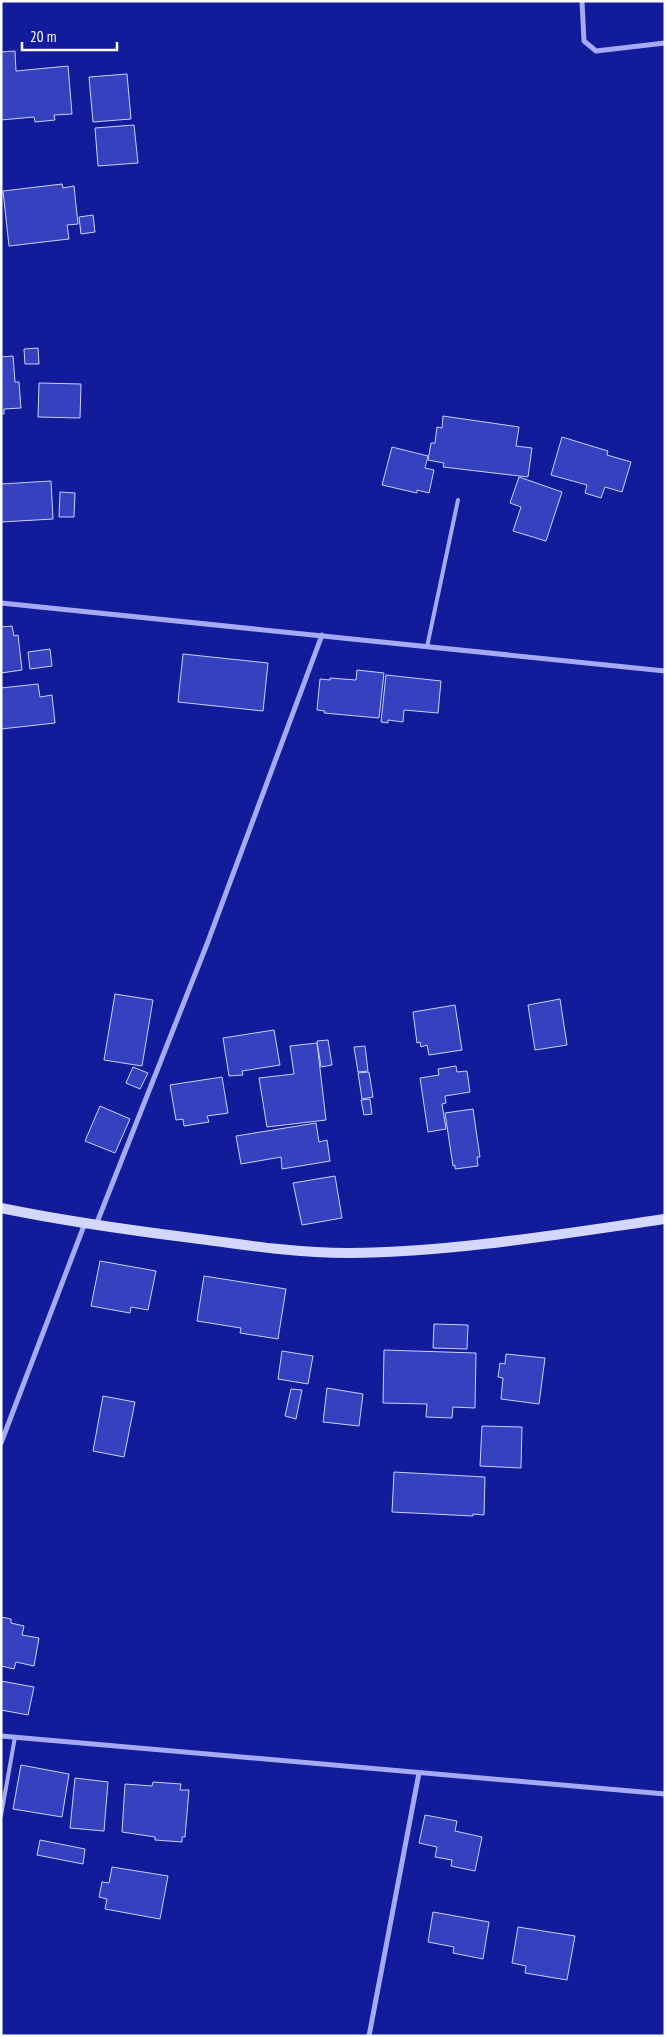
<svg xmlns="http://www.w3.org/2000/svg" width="666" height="2037" viewBox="0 0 666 2037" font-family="'PT Sans Narrow',sans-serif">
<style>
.building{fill:#3541bf;stroke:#ccd0fe}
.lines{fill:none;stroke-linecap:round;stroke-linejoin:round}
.lane{stroke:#a4aaf4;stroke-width:4}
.street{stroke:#a4aaf4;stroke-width:5}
.secondary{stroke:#d3d6fd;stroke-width:10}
</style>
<rect width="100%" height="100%" fill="#121b99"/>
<path class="building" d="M15,51L16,71L68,66L72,114L54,115L55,120L35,122L34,117L1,120V52Z
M127,74L131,119L93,122L89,77Z
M134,125L138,163L98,166L95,128Z
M62,184L63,188L74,186L78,224L67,225L69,239L9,246L3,191Z
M93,215L95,232L81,234L79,217Z
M38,348L39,364H25L24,349Z
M13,356L15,382H19L21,408L4,409V414H1V357Z
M39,383L81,384L80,418L38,417Z
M443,416L519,427L516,446L532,448L528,477L443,467L444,463L428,460L431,443H435L437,427L442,428Z
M562,437L608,451L607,455L631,462L622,492L605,487L601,498L585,493L587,485L551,475Z
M392,447L428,456L425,468L434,470L429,493L417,490V493L382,485Z
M519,477L562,492L546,541L513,531L521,507L510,503Z
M51,481L53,519L1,522V484Z
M60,492L75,493L74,517H59Z
M12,626L14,636L18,635L22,670L1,673V627Z
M50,649L52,666L30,669L28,652Z
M183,654L268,663L263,711L178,702Z
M357,670L384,673L379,718L324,713L325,711L317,710L320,679L330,680V678L356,680Z
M386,675L441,681L438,713L404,710L403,722L388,720V723L381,722Z
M38,684L40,697L52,695L55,723L1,729V688Z
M115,994L153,1000L142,1066L104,1060Z
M560,999L567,1045L535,1050L528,1005Z
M455,1005L462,1050L429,1055L427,1045L421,1047L420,1042L417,1043L413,1012Z
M274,1030L280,1065L242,1071L243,1075L229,1076L223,1038Z
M328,1040L332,1065L321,1067L317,1041Z
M317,1043L326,1120L267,1127L259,1078L294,1074L290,1046Z
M365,1046L368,1071L358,1072L354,1047Z
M456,1066L457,1072L467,1071L470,1092L445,1096L446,1103L442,1104L446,1129L428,1132L420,1078L439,1075L438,1069Z
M133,1067L148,1073L140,1089L126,1083Z
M369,1072L373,1097L362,1099L358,1073Z
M222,1077L228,1113L207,1116L209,1122L184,1126L183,1119L176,1120L170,1085Z
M370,1099L372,1114L364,1115L361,1100Z
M100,1106L130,1119L115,1153L85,1141Z
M473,1109L480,1157H477L478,1166L455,1169V1165L453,1166L445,1113Z
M316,1123L319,1142L327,1140L330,1161L282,1169L281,1157L241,1164L236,1136Z
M335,1176L342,1218L302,1225L293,1183Z
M100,1261L156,1271L148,1310L131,1307L130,1313L91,1306Z
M204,1276L286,1289L278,1339L240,1333L241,1328L197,1321Z
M434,1324L468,1325L467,1349L433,1348Z
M384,1350L476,1353L475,1408L453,1407L452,1418L426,1417L427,1404L383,1403Z
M282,1351L313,1356L308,1384L278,1379Z
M506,1354L545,1358L539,1404L501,1399L503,1378L498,1377L500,1363L505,1364Z
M327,1388L363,1394L359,1426L323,1422Z
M291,1389L302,1390L296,1419L285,1416Z
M103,1396L135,1402L124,1457L93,1451Z
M482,1426L522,1427L521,1468L480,1466Z
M394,1472L485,1477L484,1515L473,1514V1516L392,1512Z
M1,1617L11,1619V1623L24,1626L22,1635L39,1638L34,1666L16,1662L14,1669L1,1666Z
M1,1681L34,1687L28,1715L1,1710Z
M21,1765L69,1774L62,1817L13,1809Z
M75,1778L108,1782L104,1831L70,1828Z
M153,1782L181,1784L180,1790H189L185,1837H182V1842L155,1840V1837L122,1832L125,1784L152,1786Z
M425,1815L457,1821L455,1831L482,1837L475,1871L451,1866L452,1860L435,1857L437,1847L419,1843Z
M40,1840L85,1849L83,1864L37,1855Z
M112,1867L168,1876L160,1919L105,1909L107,1899L99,1897L102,1882L109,1883Z
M433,1912L489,1922L483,1959L453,1953L454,1947L428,1942Z
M518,1927L575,1936L567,1980L525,1973L526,1966L512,1963Z"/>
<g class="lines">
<path class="lane" d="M427,647L458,500
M1,1816L15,1737"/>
<path class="street" d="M582,1L584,41L596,51L665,43
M1,603L665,671
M96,1225L207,944L322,635
M1,1443L85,1223
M1,1736L665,1794
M369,2036L419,1773"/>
<path class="secondary" d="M1,1208C64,1221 128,1230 192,1238C244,1245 296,1253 349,1253C455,1252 560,1234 665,1219"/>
</g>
<rect width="666" height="2037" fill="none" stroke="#ffffff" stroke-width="5"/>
<path d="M22 42v8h95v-8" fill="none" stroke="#ffffff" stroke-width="2.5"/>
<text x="30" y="42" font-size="15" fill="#ffffff" stroke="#121b99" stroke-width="4" paint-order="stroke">20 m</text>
</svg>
